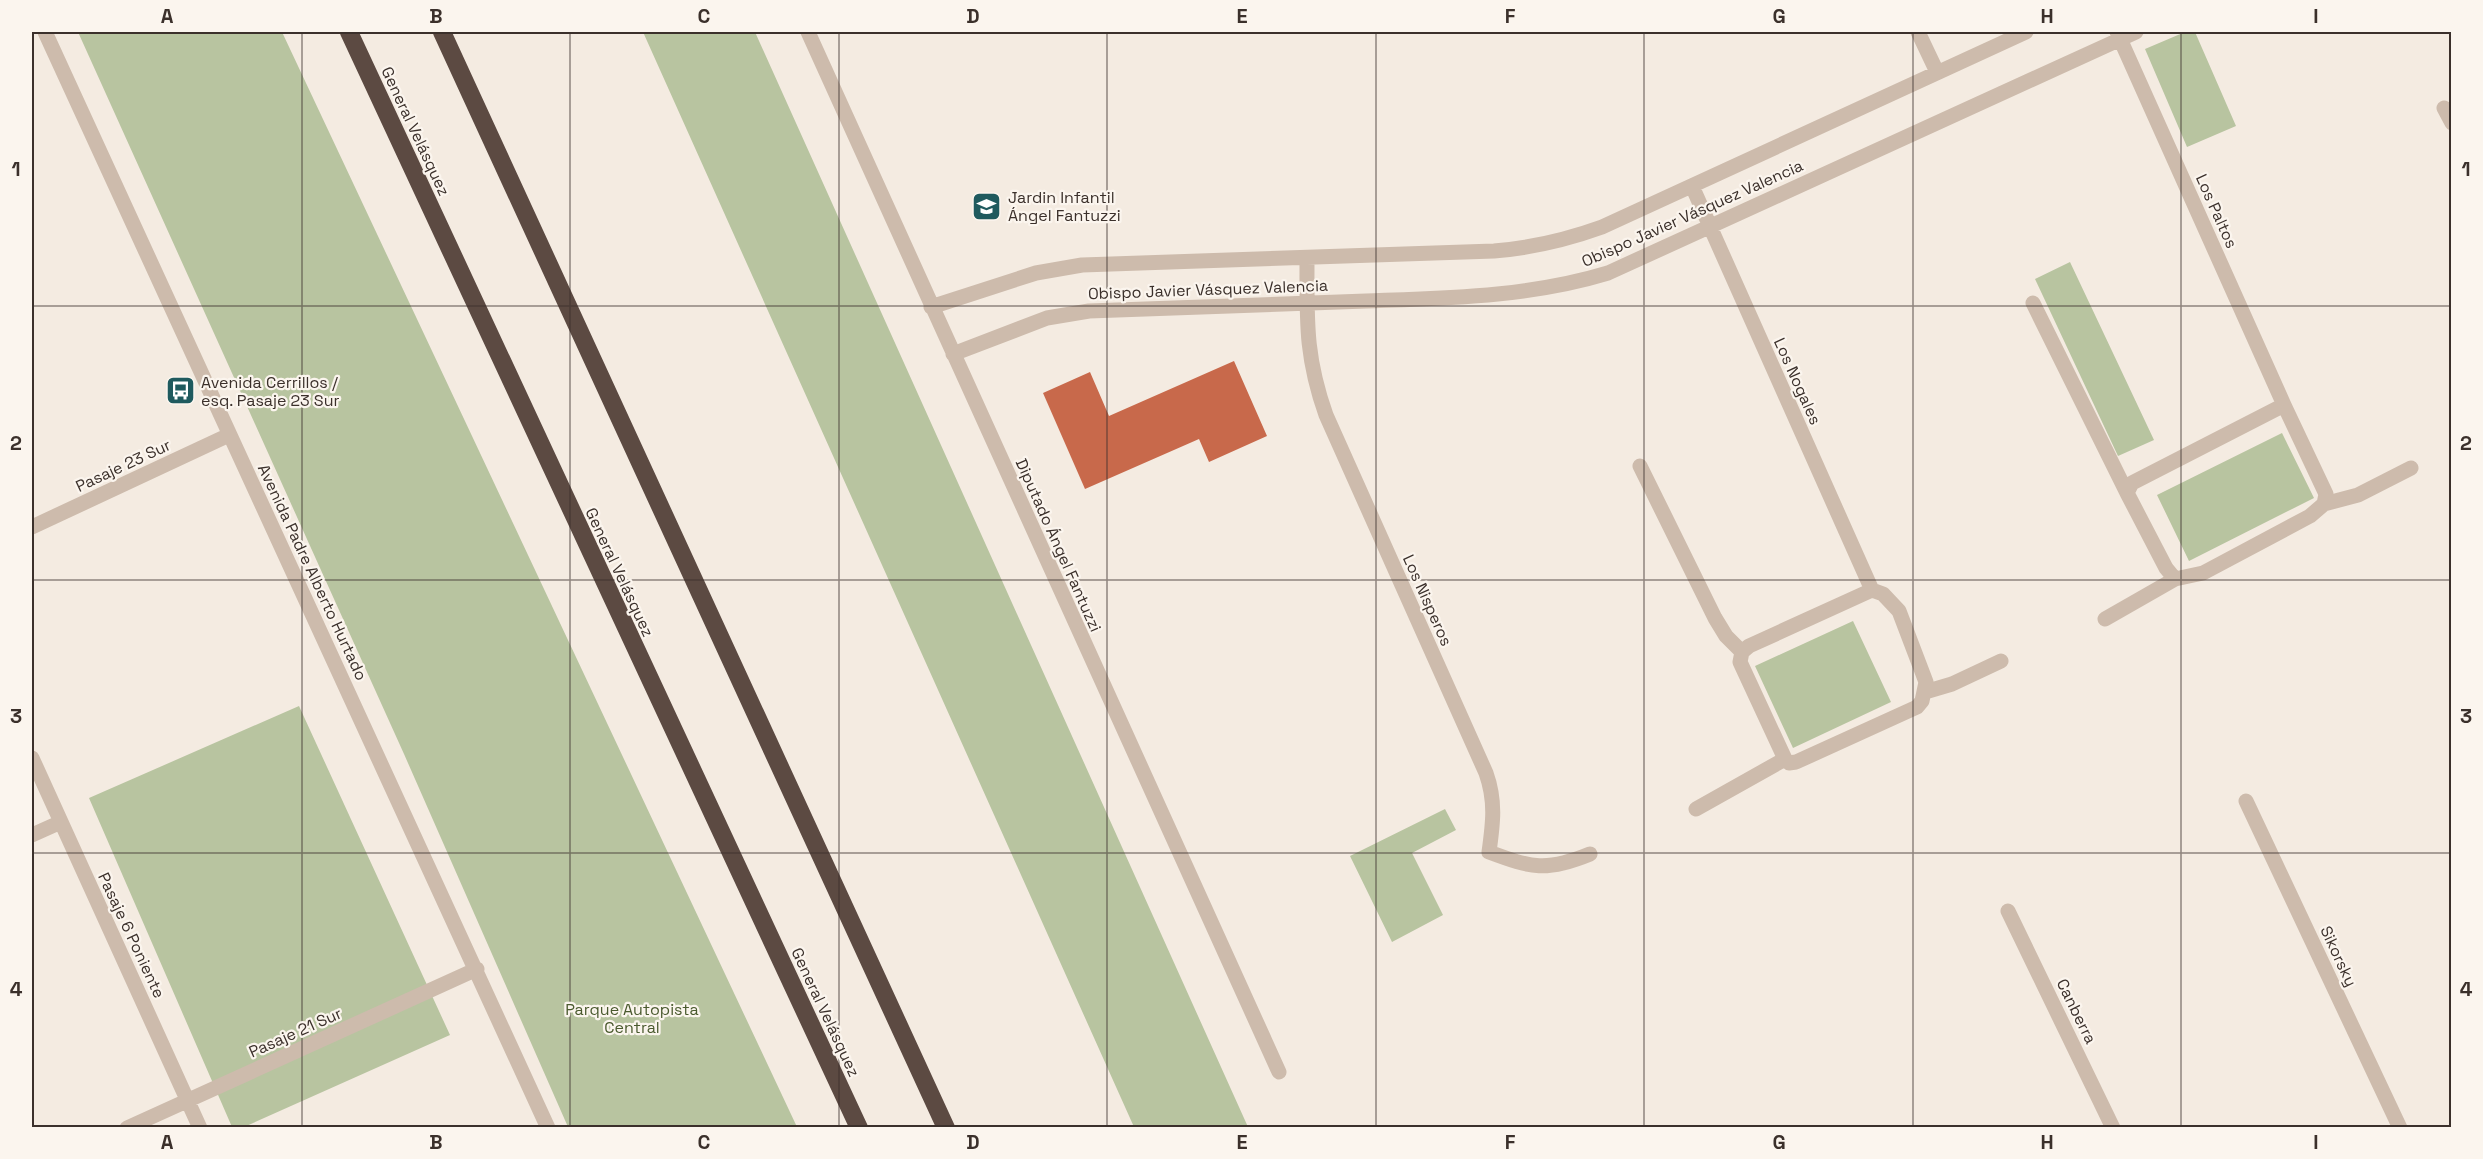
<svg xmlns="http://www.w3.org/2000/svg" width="2483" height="1159" viewBox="0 0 2483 1159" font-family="'Space Grotesk',sans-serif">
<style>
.green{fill:#b8c4a0}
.building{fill:#c8694b}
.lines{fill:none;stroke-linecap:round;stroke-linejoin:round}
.minor{stroke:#cdbbac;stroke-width:15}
.highway{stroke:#5c4a42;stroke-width:18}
.grid{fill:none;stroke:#3b302b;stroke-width:1.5;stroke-opacity:0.55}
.labels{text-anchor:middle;stroke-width:4.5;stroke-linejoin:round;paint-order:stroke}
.street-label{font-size:16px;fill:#3b302b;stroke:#fbf5ee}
.poi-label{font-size:16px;fill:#3b302b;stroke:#fbf5ee;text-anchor:start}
.park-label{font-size:16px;fill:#4a5a2e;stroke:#fbf5ee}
.neatline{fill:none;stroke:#3b302b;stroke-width:2}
.grid-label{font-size:20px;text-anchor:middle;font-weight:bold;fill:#3b302b}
</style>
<rect width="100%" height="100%" fill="#f4ebe1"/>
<path class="green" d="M78,32H282L797,1127H568L404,754Z
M643,32H755L1248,1127H1134Z
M2185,32H2195L2236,126L2187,147L2145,49Z
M2070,262L2154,440L2118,456L2035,279Z
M2282,433L2314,498L2189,561L2157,495Z
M1853,621L1891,702L1793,748L1755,666Z
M299,706L450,1035L244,1127H232L89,798Z
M1445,809L1456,830L1412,853L1443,915L1392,942L1350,856Z"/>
<path class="building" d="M1234,361L1267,436L1209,462L1199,439L1085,489L1043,393L1090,372L1109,416Z"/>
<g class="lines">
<path class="minor" d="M45,32L548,1128
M808,32L1279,1072
M1918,32L1937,72
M2117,32L2284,405L2326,494L2324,504L2310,516L2203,573L2175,579L2166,568L2127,493L2132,483L2284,405
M2444,108L2452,123
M1692,186L1872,590L1883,594L1899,611L1926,682L1922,701L1917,707L1796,762L1789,763L1785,759L1740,662L1742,652L1749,646L1872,590
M1307,259C1307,320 1305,356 1326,415L1486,773C1496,801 1493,823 1489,852C1532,868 1546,872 1590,854
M2033,303L2127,493
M931,307L1036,273L1082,265L1494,251C1531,248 1566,240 1602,227L2026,32
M953,354L1047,318L1089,311C1181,308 1273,305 1366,301C1448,298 1529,297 1608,273L2136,32
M1640,466L1715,618L1726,636L1742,652
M2324,504L2358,495L2411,468
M32,527L229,435
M2105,619L2175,579
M1925,692L1952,684L2001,661
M32,758L200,1128
M2246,801L2400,1128
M1696,809L1785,759
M32,835L61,822
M2008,911L2113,1128
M127,1128L477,969"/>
<path class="highway" d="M349,32L859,1128
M442,32L946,1128"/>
</g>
<path class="grid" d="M302,32V1128M570,32V1128M839,32V1128M1107,32V1128M1376,32V1128M1644,32V1128M1913,32V1128M2181,32V1128M32,306H2452M32,580H2452M32,853H2452"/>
<defs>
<symbol id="school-square" viewBox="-11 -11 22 22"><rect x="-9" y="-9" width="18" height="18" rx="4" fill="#1f5a5e" stroke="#fbf5ee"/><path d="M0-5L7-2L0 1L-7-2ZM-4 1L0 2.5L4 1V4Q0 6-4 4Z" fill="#fff"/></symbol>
<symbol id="bus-square" viewBox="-11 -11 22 22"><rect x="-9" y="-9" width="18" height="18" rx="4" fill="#1f5a5e" stroke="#fbf5ee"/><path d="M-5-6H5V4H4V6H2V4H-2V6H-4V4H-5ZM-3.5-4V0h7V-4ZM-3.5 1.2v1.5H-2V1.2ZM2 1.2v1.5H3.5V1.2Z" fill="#fff"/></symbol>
</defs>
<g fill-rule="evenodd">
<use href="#school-square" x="970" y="190" width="33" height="33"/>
<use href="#bus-square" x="164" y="374" width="33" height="33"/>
</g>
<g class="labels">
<g class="street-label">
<text transform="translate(416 131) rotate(65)" y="6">General Velásquez</text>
<text transform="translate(2217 211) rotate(66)" y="6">Los Paltos</text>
<text transform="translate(1692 213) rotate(-24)" y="6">Obispo Javier Vásquez Valencia</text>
<text transform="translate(1208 289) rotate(-2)" y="6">Obispo Javier Vásquez Valencia</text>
<text transform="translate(1798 381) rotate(66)" y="6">Los Nogales</text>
<text transform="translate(123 465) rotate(-25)" y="6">Pasaje 23 Sur</text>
<text transform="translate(1059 545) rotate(66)" y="6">Diputado Ángel Fantuzzi</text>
<text transform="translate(313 572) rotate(65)" y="6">Avenida Padre Alberto Hurtado</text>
<text transform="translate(620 572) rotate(65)" y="6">General Velásquez</text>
<text transform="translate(1428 600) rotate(66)" y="6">Los Nisperos</text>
<text transform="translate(132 935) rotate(65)" y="6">Pasaje 6 Poniente</text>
<text transform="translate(2339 956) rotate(65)" y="6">Sikorsky</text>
<text transform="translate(2077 1011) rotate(64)" y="6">Canberra</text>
<text transform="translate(826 1012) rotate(65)" y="6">General Velásquez</text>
<text transform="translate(295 1032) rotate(-24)" y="6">Pasaje 21 Sur</text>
</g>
<g class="poi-label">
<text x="1008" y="203">Jardin Infantil<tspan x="1008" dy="18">Ángel Fantuzzi</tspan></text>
<text x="201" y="388">Avenida Cerrillos /<tspan x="201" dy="18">esq. Pasaje 23 Sur</tspan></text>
</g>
<g class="park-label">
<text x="632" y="1015">Parque Autopista<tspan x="632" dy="18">Central</tspan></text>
</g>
</g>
<rect width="2483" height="1159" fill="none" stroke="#fbf5ee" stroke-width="66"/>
<rect x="33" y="33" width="2417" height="1093" class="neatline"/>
<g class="grid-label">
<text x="167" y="23">A</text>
<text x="436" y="23">B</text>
<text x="704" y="23">C</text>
<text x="973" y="23">D</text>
<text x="1242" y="23">E</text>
<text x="1510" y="23">F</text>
<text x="1779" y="23">G</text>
<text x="2047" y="23">H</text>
<text x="2316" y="23">I</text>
<text x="16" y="176">1</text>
<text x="2466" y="176">1</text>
<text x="16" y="450">2</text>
<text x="2466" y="450">2</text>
<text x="16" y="723">3</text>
<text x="2466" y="723">3</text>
<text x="16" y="996">4</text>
<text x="2466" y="996">4</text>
<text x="167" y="1149">A</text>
<text x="436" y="1149">B</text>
<text x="704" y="1149">C</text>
<text x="973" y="1149">D</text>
<text x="1242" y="1149">E</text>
<text x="1510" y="1149">F</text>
<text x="1779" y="1149">G</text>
<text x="2047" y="1149">H</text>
<text x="2316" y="1149">I</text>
</g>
</svg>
